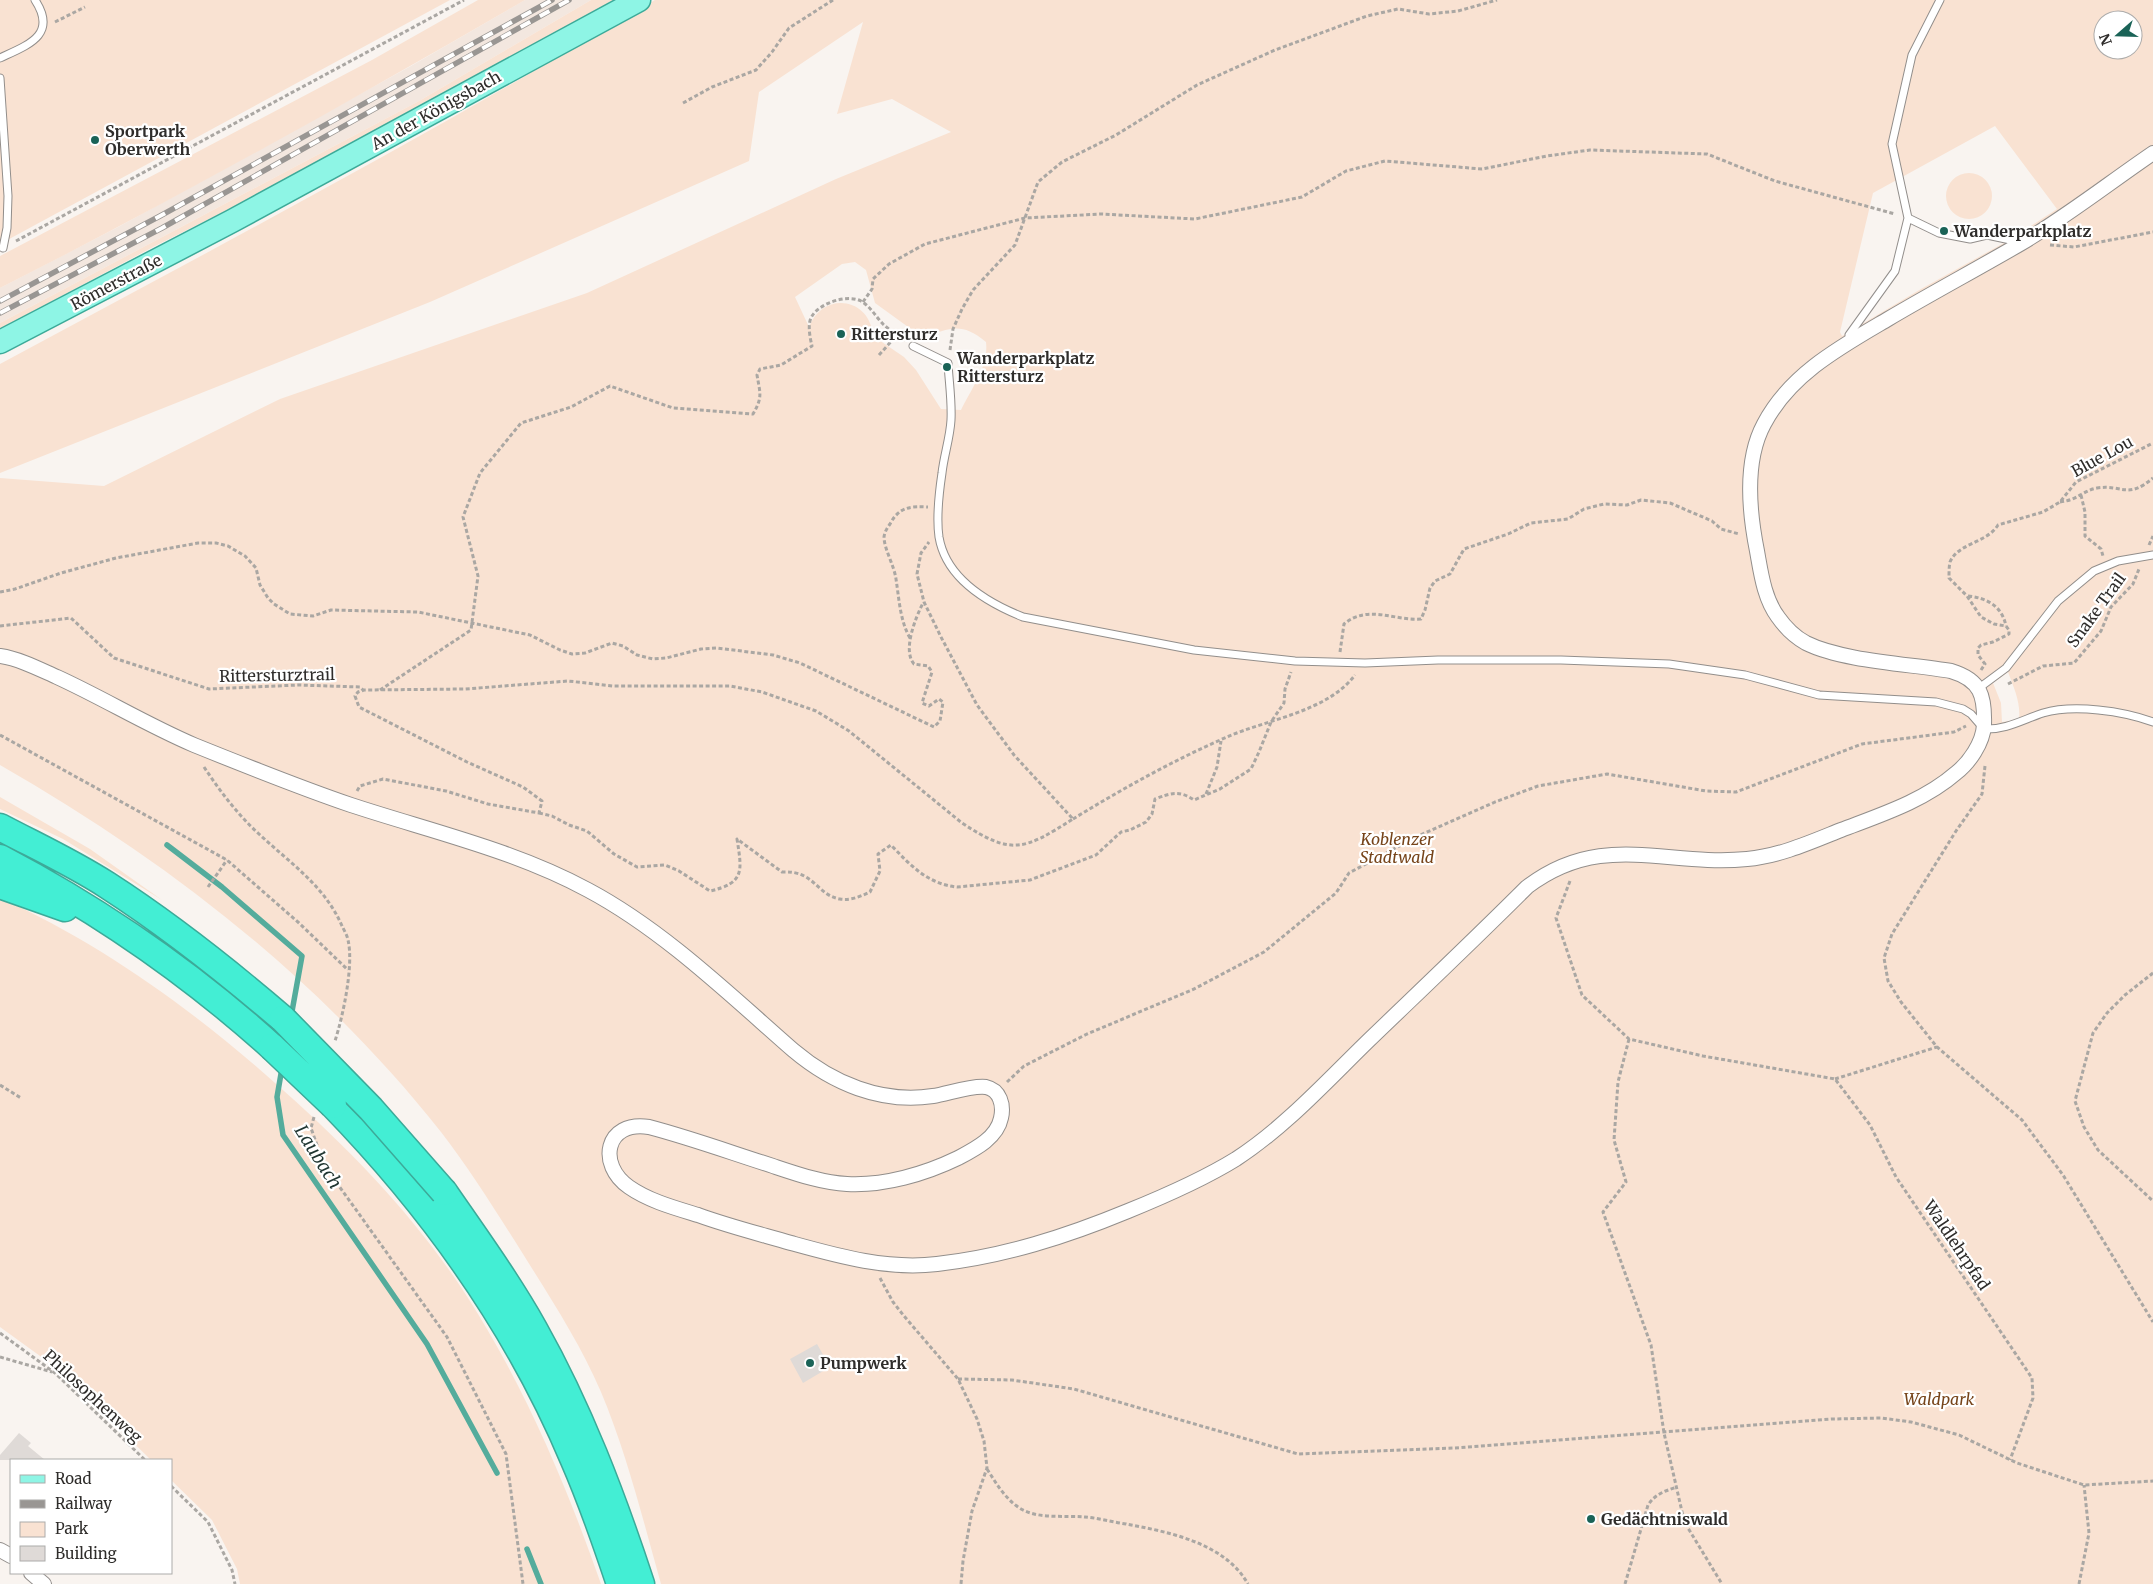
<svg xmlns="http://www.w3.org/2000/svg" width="2153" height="1584" viewBox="0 0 2153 1584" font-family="Merriweather,serif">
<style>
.built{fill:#f3e7df}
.green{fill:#f9e2d2;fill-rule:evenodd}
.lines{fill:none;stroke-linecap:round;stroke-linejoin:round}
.stream{stroke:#54ac9c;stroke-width:5.5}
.building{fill:#dfdad7}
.lane-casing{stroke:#928e8b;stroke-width:9}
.street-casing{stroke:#928e8b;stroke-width:16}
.primary-casing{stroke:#3caa99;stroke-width:25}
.highway-casing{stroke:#3caa99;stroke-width:29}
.path{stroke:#aaa7a3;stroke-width:3;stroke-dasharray:4 2.5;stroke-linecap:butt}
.lane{stroke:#fff;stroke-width:7}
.street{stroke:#fff;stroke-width:14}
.primary{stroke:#8ef5e5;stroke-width:22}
.highway{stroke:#43eed4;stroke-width:26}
.rail-casing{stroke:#999693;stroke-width:5.5}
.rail{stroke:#fff;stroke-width:4;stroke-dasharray:11;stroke-linecap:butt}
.highway-bridge-casing{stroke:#3caa99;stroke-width:29;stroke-linecap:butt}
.highway-bridge{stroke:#43eed4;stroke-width:26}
.poi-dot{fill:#1a6357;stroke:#fff;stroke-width:2}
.labels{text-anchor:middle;stroke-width:4.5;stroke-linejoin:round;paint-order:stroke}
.street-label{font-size:16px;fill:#2f2d2b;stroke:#fff}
.poi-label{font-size:16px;font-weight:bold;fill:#2f2d2b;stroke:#fff;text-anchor:start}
.park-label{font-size:16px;font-style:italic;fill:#76441a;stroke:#fff}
.water-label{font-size:18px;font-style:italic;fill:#1f3531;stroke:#fff}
</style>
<rect width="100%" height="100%" fill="#f9f4f0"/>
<path class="built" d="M525,0H591L419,101L0,323V288L120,226L411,66Z"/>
<path class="green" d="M0,0H450L0,244Z
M478,0H525C352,100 178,198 0,288V256L372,60Z
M591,0H619L309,169L153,247L0,329V323L419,101Z
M655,0H2153V1584H661C643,1520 627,1454 601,1392C580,1343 551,1299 523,1254C497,1213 471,1171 441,1132C321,980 168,861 0,765V478L104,486L280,399L587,293L836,179L951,132L892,99L837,114L863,22L759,92L749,161L430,302L0,473V364C220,246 441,128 655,0ZM2103,20H2133V50H2103ZM1995,126L2057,209L2011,239L1921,289L1842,336L1840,332L1873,193ZM855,262L866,270L875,303L922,337C951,329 960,321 986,342C989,366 971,389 961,410L941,409L916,370L904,357L873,336C870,297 823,291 809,327L795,297L842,264ZM2008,672C2014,688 2021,703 2019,720L2002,722L2001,703L1993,683Z
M1946 196a23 23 0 1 1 46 0a23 23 0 1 1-46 0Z
M0,797L90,849L162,900L63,839L0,809Z
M0,898C103,944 200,1015 284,1091C358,1157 426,1228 478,1314C530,1399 568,1490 601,1584H240L237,1569L212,1520L171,1480V1460H151L58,1369L0,1327Z"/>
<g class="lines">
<path class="stream" d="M167,845L222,887L302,956L291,1017
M282,1068L277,1097L283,1135L427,1344L497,1473
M527,1549L541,1584"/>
</g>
<path class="building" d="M817,1344L830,1367L803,1383L790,1359Z
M19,1433L31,1443L28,1446L45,1460H0V1455Z"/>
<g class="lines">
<defs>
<path id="lane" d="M0,58C28,45 58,35 35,0
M0,78L8,196L7,228L3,248
M1908,218L1939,233L1970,239L1987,235L2020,242
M1852,340L1849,335L1895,271L1908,218L1892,144L1912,55L1940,0
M913,346L948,363C949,382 952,401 951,420C950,438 944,455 942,473C939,493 936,516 939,537C946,579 988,603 1023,617L1194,650L1295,661L1365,663L1438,660H1561L1669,664L1745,675L1819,695L1936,702L1963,709L1971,714L1984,729C2006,730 2022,720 2043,713C2074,704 2123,711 2153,722
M1979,688L2006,668L2058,601L2094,571L2118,561L2153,555"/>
<path id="street" d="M0,656C20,659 39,669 57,677C103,698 147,725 194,745C246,766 298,787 351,805C430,831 514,850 588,890C663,930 729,994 793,1050C832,1083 881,1104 933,1096C947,1094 972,1085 986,1087C1000,1090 1004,1105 1001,1118C997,1138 975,1149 958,1158C925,1174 884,1186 847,1184C823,1183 797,1174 773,1166C732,1153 691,1138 649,1127C605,1120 597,1165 629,1187C649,1201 675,1208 698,1215C728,1226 760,1234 791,1243C838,1256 887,1270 937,1264C1005,1256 1065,1237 1128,1211C1165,1196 1202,1180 1236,1159C1285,1127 1326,1082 1367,1042C1421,990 1475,939 1527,887C1602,830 1665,867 1747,859C1780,856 1811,842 1841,830C1880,815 1924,801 1956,773C1969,763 1983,743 1984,725C1985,696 1981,680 1951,671C1910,664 1842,661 1806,643C1795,637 1785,627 1778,617C1764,598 1761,573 1757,551C1749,511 1744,461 1764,424C1790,374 1842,346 1888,319C1932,293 1977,269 2020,244C2066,217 2109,183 2153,153
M0,1550L11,1556
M31,1573L44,1584"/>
<path id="primary" d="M0,342L232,221L639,0"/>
<path id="highway" d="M0,827C36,846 73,863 107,885C169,925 227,971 283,1019
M0,858C99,910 189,972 272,1047
M0,885L65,908
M333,1105C433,1208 518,1327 574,1460C592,1501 606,1542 620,1584
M444,1192C475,1237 507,1281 534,1329C579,1409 612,1496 641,1584"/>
</defs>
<use href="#lane" class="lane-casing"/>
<use href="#street" class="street-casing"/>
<use href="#primary" class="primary-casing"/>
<use href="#highway" class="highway-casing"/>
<path class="path" d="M55,22L85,7
M683,103L712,87L756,70L772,52L789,28L833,0
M16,241L464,0
M2050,245L2074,247L2153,232
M863,302L872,289L873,279L889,264L925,244L1025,218L1101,214L1195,219L1302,197L1346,171L1385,161L1482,169L1547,156L1590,150L1707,154L1775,181L1895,214
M950,350L953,329L962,309L973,290L1015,245L1038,182L1062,162L1116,135L1197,85L1275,50L1367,16L1398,9L1429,14L1458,11L1497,0
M879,355L897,335
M2081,495L2085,512V536L2101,549L2103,556
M2060,502C2078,500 2082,491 2097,488C2122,484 2127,500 2153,478
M2149,545L2153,536
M0,592L15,589L61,573L116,558L198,543H216L228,546L245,556L256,568L260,585L268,598L274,604L290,614L313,616L331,610L418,612L530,635L560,650L572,654L585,653L612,643L623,646L637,655L653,659L666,658L701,649L717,648L773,655L800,663L934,727L940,721L943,702L939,699L929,706L922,703L932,672L928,666L914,664C902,650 916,617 923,603
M1968,596C1987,598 2002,606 2006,626
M0,626L71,618L114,658L209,689L298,685L360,687L363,690
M910,638C900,621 899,598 896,579C894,565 885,551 884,538C884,533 887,528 890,524C899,507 910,506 928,507
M1340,652L1344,624C1368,604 1394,621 1421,619L1425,610L1430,588L1435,581L1450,574L1464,549L1508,534L1531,523L1568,519L1584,509L1604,504L1627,505L1641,500L1670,503L1712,521L1721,529L1739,534
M1981,670L1985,664L1978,655V648L1981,645L1993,642L2009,634V630L2006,626L1994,624L1981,617L1967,596L1949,578C1949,573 1949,566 1950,562C1958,543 1987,543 1998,525L2043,512L2060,502L2076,482L2153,443
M2008,684L2043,666L2074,663L2101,631L2111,607L2133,584L2139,569
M380,690L471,630L478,576L463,517L480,473L521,423L571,407L610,386L673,408L753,414C763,397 760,393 757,375L760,369L781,365L812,346C810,338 807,323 812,316C820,303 847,294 861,301C870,306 876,317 883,324C889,330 897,335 905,340
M0,735L227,860L299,923L348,970
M1985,766L1982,794L1956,831L1892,934L1884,958L1888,981L1901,1002L1937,1047L2022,1120L2063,1175L2153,1322
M204,767C220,791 237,814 259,834C290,863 325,886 342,926C344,930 347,935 348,940C354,965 343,1016 335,1041
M357,791L360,786L383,779L446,791L488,804L539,813L542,801L523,787L467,762L359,707L355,696L358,692L364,690L465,689L568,681L613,686H730L762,692L816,711L849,731L962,823C1012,856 1024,850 1073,819L1014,755L977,705L941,637L924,602L917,574L921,553L929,542
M1206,794L1217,767L1221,741
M539,813L552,816L569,825L587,831L614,854L637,867L665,865L679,871L710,891C745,883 742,871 737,839L782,872C815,870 816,895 840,899C851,901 861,896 870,892L880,871L878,854L891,845C911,866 928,884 957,887L1030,880L1096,855L1121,832L1130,830L1146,822L1152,814L1155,799C1171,793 1179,790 1194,800L1220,789L1251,769L1259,752L1271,722L1284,703L1285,689L1291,672
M1073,819C1122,789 1174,760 1227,737C1268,719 1327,712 1355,675
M1570,881L1556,918L1582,995L1629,1039L1703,1056L1835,1079L1870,1125L1896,1177L2032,1378L2033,1398L2010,1460
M208,887L227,860
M2153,973L2125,995L2107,1013L2093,1033L2075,1101L2084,1127L2098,1150L2153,1201
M1629,1039L1618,1082L1614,1140L1626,1182L1603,1212L1651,1345L1664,1433L1683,1516L1688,1528L1722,1584
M1835,1079L1937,1047
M1007,1082L1024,1066L1087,1034L1194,989L1264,952L1336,893L1349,873L1418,836L1495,802L1538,786L1607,774L1706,791L1736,792L1862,744L1954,732L1966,726
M0,1085L21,1098
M314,1117L311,1128L324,1165L447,1337L506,1454L523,1584
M880,1278L893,1302L904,1316L958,1379L977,1419L984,1441L987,1468L972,1511L963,1561L961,1584
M0,1333L55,1373L145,1460
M0,1357L52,1372
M958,1379L1012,1380L1074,1389L1298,1454L1455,1448L1832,1419L1881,1418L1911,1422L1959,1435L2017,1463L2084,1485L2153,1481
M987,1469C996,1483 1004,1497 1018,1507C1036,1520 1064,1515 1085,1517C1098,1518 1112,1522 1126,1524C1169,1532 1225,1543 1248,1584
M171,1486L208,1522L232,1570L235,1584
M1625,1584L1648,1505C1655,1494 1665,1491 1677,1487
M2079,1584L2089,1533L2084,1485"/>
<use href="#lane" class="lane"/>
<use href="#street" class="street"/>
<use href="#primary" class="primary"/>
<use href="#highway" class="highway"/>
<defs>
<path id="rail" d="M0,301L160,216L552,0
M0,313L162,228L569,0"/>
</defs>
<use href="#rail" class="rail-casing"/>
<use href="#rail" class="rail"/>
<defs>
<path id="highway-bridge" d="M283,1019L371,1109L444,1192
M272,1047L333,1105"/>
</defs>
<use href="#highway-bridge" class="highway-bridge-casing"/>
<use href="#highway-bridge" class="highway-bridge"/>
</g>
<g class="poi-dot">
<circle cx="95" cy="140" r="5"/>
<circle cx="1944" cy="231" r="5"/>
<circle cx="841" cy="334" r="5"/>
<circle cx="947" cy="367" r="5"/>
<circle cx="810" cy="1363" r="5"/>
<circle cx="1591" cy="1519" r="5"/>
</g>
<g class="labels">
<g class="street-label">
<text transform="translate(436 110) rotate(-29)" y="6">An der Königsbach</text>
<text transform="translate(116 282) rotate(-28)" y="6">Römerstraße</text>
<text transform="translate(2102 456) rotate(-29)" y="6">Blue Lou</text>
<text transform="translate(2096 610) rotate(-54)" y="6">Snake Trail</text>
<text transform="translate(277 675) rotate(-1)" y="6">Rittersturztrail</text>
<text transform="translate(1957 1245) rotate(56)" y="6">Waldlehrpfad</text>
<text transform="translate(93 1396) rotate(43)" y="6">Philosophenweg</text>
</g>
<g class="poi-label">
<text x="105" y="137">Sportpark<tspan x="105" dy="18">Oberwerth</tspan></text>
<text x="1954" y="237">Wanderparkplatz</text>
<text x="851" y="340">Rittersturz</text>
<text x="957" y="364">Wanderparkplatz<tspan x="957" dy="18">Rittersturz</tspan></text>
<text x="820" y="1369">Pumpwerk</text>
<text x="1601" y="1525">Gedächtniswald</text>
</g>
<g class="park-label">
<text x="1397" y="845">Koblenzer<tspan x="1397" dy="18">Stadtwald</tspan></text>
<text x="1939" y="1405">Waldpark</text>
</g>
<g class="water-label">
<text transform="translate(318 1157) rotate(58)" y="6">Laubach</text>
</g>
</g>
<rect x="10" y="1459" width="162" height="115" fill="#ffffff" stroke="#acabaa"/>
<rect x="20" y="1475" width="25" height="8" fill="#8ef5e5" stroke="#acabaa"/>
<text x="55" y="1484" font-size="15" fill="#2f2d2b">Road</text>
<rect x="20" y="1500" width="25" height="8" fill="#999693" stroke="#acabaa"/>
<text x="55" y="1509" font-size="15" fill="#2f2d2b">Railway</text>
<rect x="20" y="1522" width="25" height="15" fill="#f9e2d2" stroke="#acabaa"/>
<text x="55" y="1534" font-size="15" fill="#2f2d2b">Park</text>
<rect x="20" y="1546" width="25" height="15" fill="#dfdad7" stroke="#acabaa"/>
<text x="55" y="1559" font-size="15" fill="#2f2d2b">Building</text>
<g transform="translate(2118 35) rotate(250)"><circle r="24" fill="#ffffff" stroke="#acabaa"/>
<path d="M0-4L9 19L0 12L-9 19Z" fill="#1a6357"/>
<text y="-8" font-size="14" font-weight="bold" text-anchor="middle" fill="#2f2d2b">N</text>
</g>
</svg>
